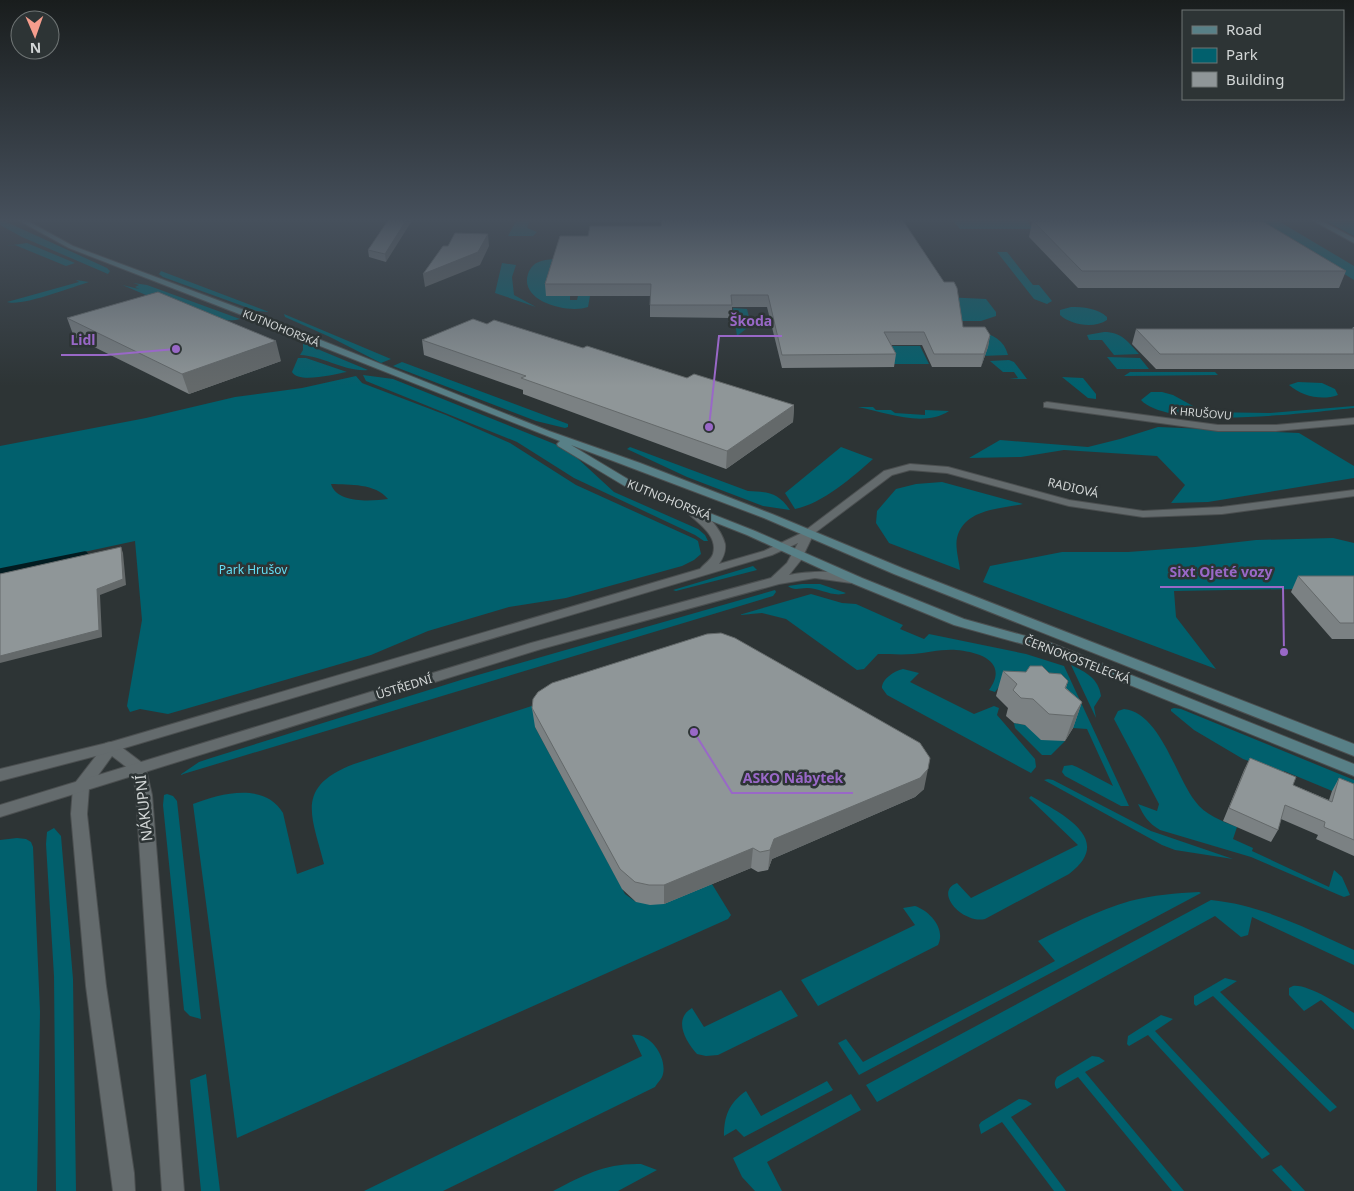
<svg xmlns="http://www.w3.org/2000/svg" width="1354" height="1191" viewBox="0 0 1354 1191" font-family="'Noto Sans',sans-serif">
<style>
.green{fill:#01606d;fill-rule:evenodd}
.lines{fill:none;stroke-linecap:round;stroke-linejoin:round}
.stream{stroke:#021b20;stroke-width:5.5}
.minor-casing{stroke:#4b4f50;stroke-width:2}
.tertiary-casing{stroke:#4b4f50;stroke-width:2}
.secondary-casing{stroke:#4b4f50;stroke-width:2}
.minor{fill:#646b6d;fill-rule:evenodd}
.tertiary{fill:#646b6d;fill-rule:evenodd}
.secondary{fill:#588087;fill-rule:evenodd}
.wall{fill:#7b8183}
.shaded-wall{fill:#64696a}
.building{fill:#8f9698;stroke:#64696a}
.labels{text-anchor:middle;stroke-width:5;stroke-linejoin:round;paint-order:stroke}
.far-street-label{font-size:11px;fill:#d2d6d6;stroke:#2d3435}
.street-label{font-size:12px;fill:#d2d6d6;stroke:#2d3435}
.park-label{font-size:12px;fill:#64ddf3;stroke:#2d3435}
.near-street-label{font-size:15px;fill:#d2d6d6;stroke:#2d3435}
.leader{fill:none;stroke:#9968c7;stroke-width:2}
.callout-dot{fill:#9968c7;stroke:#2d3435;stroke-width:2}
.callout-label{font-size:14px;text-anchor:middle;font-weight:bold;fill:#9968c7;stroke:#2d3435;stroke-width:5;stroke-linejoin:round;paint-order:stroke}
</style>
<rect width="100%" height="100%" fill="#2d3435"/>
<path class="green" d="M0,219L107,268L110,271L108,274L22,237L0,225Z
M952,219H1026L1033,229H960Z
M1111,219H1275L1354,266V280L1267,226H1247L1240,221H1212L1128,231Z
M1322,219H1354V236Z
M530,220L527,228L537,232L533,236H508L516,221Z
M27,243L75,263L66,266L15,245L6,246Z
M997,252H1007L1033,285H1039L1052,301L1047,304L1034,299Z
M557,259L547,296H570V300H577L578,296H590L588,307C569,314 519,302 528,274C533,260 544,260 557,259Z
M502,263L516,265L512,277L514,295L536,307L495,293Z
M161,271L269,312L257,311L163,277L159,274Z
M76,280L89,282C72,287 21,307 7,302L79,282Z
M133,283L147,285L240,319C215,327 147,295 122,285L139,289L135,287L139,285Z
M944,297L986,299L996,312V316L981,321H948Z
M1071,307C1083,307 1098,308 1107,317V320C1094,329 1071,325 1060,315V310Z
M733,308L747,309L751,325L737,336Z
M284,314L391,359L381,363L330,337L285,317Z
M979,332C993,334 1004,340 1008,355L981,356Z
M1104,332C1122,332 1128,342 1139,354L1114,355L1102,340H1089L1087,335Z
M303,343L368,370C344,372 324,356 300,355L303,350Z
M887,346H920L929,364H894Z
M1107,357L1140,358L1149,369H1117Z
M298,358H306L347,372C334,374 299,384 292,372Z
M1009,360L1014,362L1027,379H1009L1018,378L1014,372H1003L990,361Z
M402,362L568,424V427L565,428L536,421L393,366Z
M1130,372H1215L1218,375L1124,376Z
M363,375L393,379L557,445L576,457L614,492L698,529L705,535L708,541H704L695,535L574,478L517,442L366,381Z
M356,376L362,383L446,415L510,443L576,485L695,539L698,541L701,554L694,560L682,566L566,598L509,607L428,631L371,655L168,714L140,709L130,712L127,706L142,620L135,541L0,570V446L146,418L235,397L302,388ZM331,484C350,485 375,483 388,499C372,501 337,504 331,484Z
M1062,377L1083,378L1096,394V399L1088,398Z
M1298,382L1322,383L1335,389L1338,395C1321,401 1302,396 1289,385Z
M1151,392H1162L1173,395L1204,412L1269,413L1354,406V408C1313,412 1169,431 1141,400Z
M858,407H873L876,410H891L895,413L925,415V410L949,411C923,428 885,412 858,407Z
M1158,427L1299,433L1354,466V478L1208,502L1171,503L1185,485L1157,456L1064,450L1021,457L969,458L1000,440L1088,447L1120,439Z
M630,447L748,491C768,492 778,492 790,510L763,506L687,477L627,449Z
M841,447L873,459C854,476 822,504 795,509L785,493Z
M942,482L1023,504C999,509 964,509 957,538C955,547 959,561 960,570L889,543L876,523L877,511L896,489L916,484Z
M1333,538L1354,543V588L1174,591L1176,617L1216,669L983,582L990,566L1062,552H1128L1195,547L1256,540Z
M753,566L757,570L676,591L673,590Z
M802,584H820L846,593C834,598 820,588 807,588C799,588 794,591 788,586Z
M775,590L776,592L773,596L180,775L199,762L211,758L464,679Z
M811,594L842,603L856,604L903,625L900,629L924,639L929,634L1026,654L1064,666L1129,806H1121L1065,776L1062,772L1064,766L1072,765L1077,767L1113,786L1087,729L1073,728L1002,683L995,692L989,690C1009,662 980,652 956,650C941,649 927,653 913,654C901,655 889,654 878,654L864,669L857,670L786,619L762,613L739,615Z
M1071,665C1086,672 1099,679 1101,696L1094,707L1096,718Z
M903,669L919,673L910,682L974,714L994,706L999,708L997,715L1035,759L1036,767L1031,773L887,695L882,688C882,679 894,671 903,669Z
M547,701L535,719V727L625,894L636,902L712,884L731,915L728,919L237,1138L193,804C221,793 265,782 283,813L297,874L324,864C312,816 294,787 354,764Z
M1174,708L1181,709L1354,780V800L1284,771L1283,773L1243,759L1194,730L1171,711V709Z
M1124,709C1160,713 1175,775 1195,801C1205,815 1222,821 1237,827L1233,839L1253,848L1252,851L1329,887L1334,870L1342,877L1350,895L1344,897L1339,895L1251,857L1160,830C1148,823 1144,816 1138,804L1157,811L1159,804L1114,719L1118,711Z
M1014,723L1025,725L1065,741L1051,755H1042L1015,728Z
M1048,779L1053,780L1151,831L1233,859L1175,850L1162,845L1044,780Z
M167,794L173,796L177,801L201,1019L190,1016L184,1010L163,805L164,795Z
M1031,796C1060,813 1116,839 1069,874L985,919C963,924 933,892 957,883L971,898L1078,845L1029,798Z
M54,828L61,836L73,979L76,1191H56L54,976L46,844L47,832Z
M17,838L26,839L31,842L33,847L40,1012L37,1191H0V840Z
M1199,892L1201,893L859,1075L838,1043L846,1039L863,1062L1055,961L1038,941C1068,926 1098,910 1130,901C1153,895 1176,893 1199,892Z
M1211,900C1262,905 1308,929 1354,950V965L1252,917L1248,935L1241,937L1215,916L877,1102L866,1085Z
M915,906C930,911 946,929 938,945L818,1006L801,980L915,925L903,908Z
M1225,978L1237,981L1220,992L1337,1107L1330,1112L1213,996L1196,1006L1194,1004V996Z
M1293,986C1308,984 1340,1005 1354,1013V1030L1321,1000L1304,1011L1289,995V988Z
M781,990L798,1016L718,1055L706,1056L697,1054C685,1041 673,1019 692,1008L704,1027Z
M1161,1015L1173,1019L1155,1031L1270,1154L1262,1159L1148,1035L1129,1046L1127,1044L1128,1036Z
M632,1035C650,1032 667,1057 663,1074C662,1079 658,1082 655,1087L443,1191H364L642,1056Z
M1092,1056L1099,1057L1105,1061L1085,1072L1184,1191H1172L1078,1077L1057,1089C1054,1085 1054,1082 1057,1077Z
M206,1074L220,1191H201L190,1080Z
M827,1081L833,1090L744,1137L736,1129L724,1136C724,1116 729,1103 746,1091L761,1116Z
M851,1094L861,1110L767,1162L782,1191H755L742,1177L733,1158Z
M1019,1099L1026,1100L1032,1104L1011,1117L1066,1191H1054L1002,1122L981,1134L979,1125L981,1122Z
M641,1164L657,1170L618,1191H553C584,1175 605,1163 641,1164Z
M1281,1165L1305,1191H1292L1272,1170Z"/>
<g class="lines">
<path class="stream" d="M0,571L85,554"/>
<defs>
<path id="minor" d="M1047,402L1218,425H1276L1354,418V424L1276,431H1218L1044,407V403Z
M910,464L948,467L1069,500L1143,511L1222,507L1354,490V496L1222,514L1143,517L1069,506L947,473L910,470L892,475L812,535L808,536L802,533L884,471Z
M111,742L116,743L145,765L152,795L184,1191H162L136,795L133,772L112,756L89,788L87,814L106,986L134,1173L135,1191H113L86,986L71,814L73,787L75,783L106,743Z"/>
<path id="tertiary" d="M690,506C704,509 722,530 725,544C726,552 723,558 719,564L764,551L808,530L814,533L801,560L789,575C804,572 846,568 857,579L851,583L815,578L779,584L541,649L0,817V805L531,643L771,578L787,563L798,543L772,555L111,752L0,781V769L111,742L700,569C704,564 711,560 713,554C719,534 695,522 684,509Z"/>
<path id="secondary" d="M16,219H24L73,246L263,317L549,431L640,463L772,514L902,568L1354,744V756L894,574L764,518L571,445L636,484L755,531L862,578L964,619L1051,643L1354,764V776L1041,649L954,625L854,584L747,535L628,488L558,446L557,444L560,441L257,321L69,248Z
M1310,219H1318L1354,238V243Z"/>
</defs>
<use href="#minor" class="minor-casing"/>
<use href="#tertiary" class="tertiary-casing"/>
<use href="#secondary" class="secondary-casing"/>
<use href="#minor" class="minor"/>
<use href="#tertiary" class="tertiary"/>
<use href="#secondary" class="secondary"/>
</g>
<path class="wall" d="M389,219L386,262L369,257L368,250Z
M1030,219H1130L1132,221L1346,271L1339,288H1078L1029,237L1032,222Z
M560,236L963,327L990,335L988,347L981,367H932L922,345H891L896,354L894,367L782,368L767,307H732V318L650,317V296H546L545,284Z
M67,318L281,361L189,394L74,337Z
M487,324L583,348L687,378L794,405L793,422L726,469L523,394V390L424,355L422,340Z
M1353,327H1354V369H1156L1132,344L1136,329H1352Z
M1298,576H1354V639H1332L1291,592Z
M1003,671L1068,681L1066,688L1082,702L1073,728L1065,741L1041,740L1025,725L1014,723L1006,716L1008,708L996,696Z
M532,708L924,789L915,797L772,859L768,870L758,872L751,868L664,904L650,905L636,902L622,889L535,727Z
M1250,758L1293,785L1329,800L1332,791L1339,778L1354,784V856L1316,839L1318,835L1281,819L1278,830L1271,842L1223,821L1244,770Z"/>
<path class="shaded-wall" d="M407,219H413L386,262L385,254Z
M488,234L489,246L480,265L425,287L423,274Z
M990,335L988,347L981,367L984,354Z
M276,341L281,361L189,394L182,374Z
M794,405L793,422L726,469L727,451Z
M121,547L123,553L126,585L100,595L102,637L0,663V656L97,589Z
M1082,702L1073,728L1065,741L1074,716Z
M928,769L924,789L915,797L772,859L768,870L770,850L774,839Z
M753,848L751,868L664,904V885Z"/>
<path class="building" d="M389,219H407L385,254L368,250Z
M662,219H902L944,282H954L957,288L963,327H985L990,335L984,354H934L924,332H884L896,354L782,355L768,295H731L732,305H650L651,284H545L560,236H588L590,226H661Z
M1047,219H1130L1132,221H1262L1346,271H1082L1033,221H1049Z
M455,233L488,234L478,252L423,274L443,246H448Z
M158,292L276,341L182,374L67,318Z
M473,319L487,324L494,320L583,348L587,346L687,378L694,374L794,405L727,451L521,378L526,376L422,340Z
M1136,329H1354V354H1160Z
M121,547L123,579L97,589L99,630L0,656V574Z
M1298,576H1354V623H1340Z
M721,633L735,638L920,743L930,758L928,769L920,778L774,839L770,850L760,852L753,848L664,885H649L635,882L620,869L532,708L533,699L538,692L552,683L707,634Z
M1030,666H1042L1049,673L1061,674L1068,681L1065,688L1082,702L1074,716L1049,714L1033,699L1021,698L1013,690L1017,684L1003,671L1026,672Z
M1250,758L1296,777L1293,785L1332,802L1339,778L1354,784V840L1324,827L1325,822L1285,805L1278,830L1229,808Z"/>
<linearGradient id="sky" x2="0" y2="1"><stop stop-color="#191d1d"/><stop offset="0.57" stop-color="#46505c"/><stop offset="1" stop-color="#46505c" stop-opacity="0"/></linearGradient>
<rect width="1354" height="386" fill="url(#sky)"/>
<g class="labels">
<g class="far-street-label">
<text transform="translate(281 328) rotate(22)" y="4">KUTNOHORSKÁ</text>
<text transform="translate(1201 413) rotate(5)" y="4">K HRUŠOVU</text>
</g>
<g class="street-label">
<text transform="translate(1073 488) rotate(13)" y="4">RADIOVÁ</text>
<text transform="translate(669 500) rotate(22)" y="4">KUTNOHORSKÁ</text>
<text transform="translate(1077 660) rotate(21)" y="4">ČERNOKOSTELECKÁ</text>
<text transform="translate(404 687) rotate(-17)" y="4">ÚSTŘEDNÍ</text>
</g>
<g class="park-label">
<text x="253" y="574">Park Hrušov</text>
</g>
<g class="near-street-label">
<text transform="translate(144 808) rotate(-96)" y="5">NÁKUPNÍ</text>
</g>
</g>
<path class="leader" d="M709 427L719 336H782M176 349L106 355H61M1284 652L1283 587H1160M694 732L732 793H853"/>
<g class="callout-dot">
<circle cx="709" cy="427" r="5"/>
<circle cx="176" cy="349" r="5"/>
<circle cx="1284" cy="652" r="5"/>
<circle cx="694" cy="732" r="5"/>
</g>
<g class="callout-label">
<text x="751" y="326">Škoda</text>
<text x="83" y="345">Lidl</text>
<text x="1221" y="577">Sixt Ojeté vozy</text>
<text x="793" y="783">ASKO Nábytek</text>
</g>
<rect x="1182" y="10" width="162" height="90" fill="#2d3435" stroke="#6f7575"/>
<rect x="1192" y="26" width="25" height="8" fill="#588087" stroke="#6f7575"/>
<text x="1226" y="35" font-size="15" fill="#d2d6d6">Road</text>
<rect x="1192" y="48" width="25" height="15" fill="#01606d" stroke="#6f7575"/>
<text x="1226" y="60" font-size="15" fill="#d2d6d6">Park</text>
<rect x="1192" y="72" width="25" height="15" fill="#8f9698" stroke="#6f7575"/>
<text x="1226" y="85" font-size="15" fill="#d2d6d6">Building</text>
<g transform="translate(35 35) rotate(178)"><circle r="24" fill="#2d3435" stroke="#6f7575"/>
<path d="M0-4L9 19L0 12L-9 19Z" fill="#f59d8d"/>
<text y="-8" font-size="14" font-weight="bold" text-anchor="middle" fill="#d2d6d6">N</text>
</g>
</svg>
